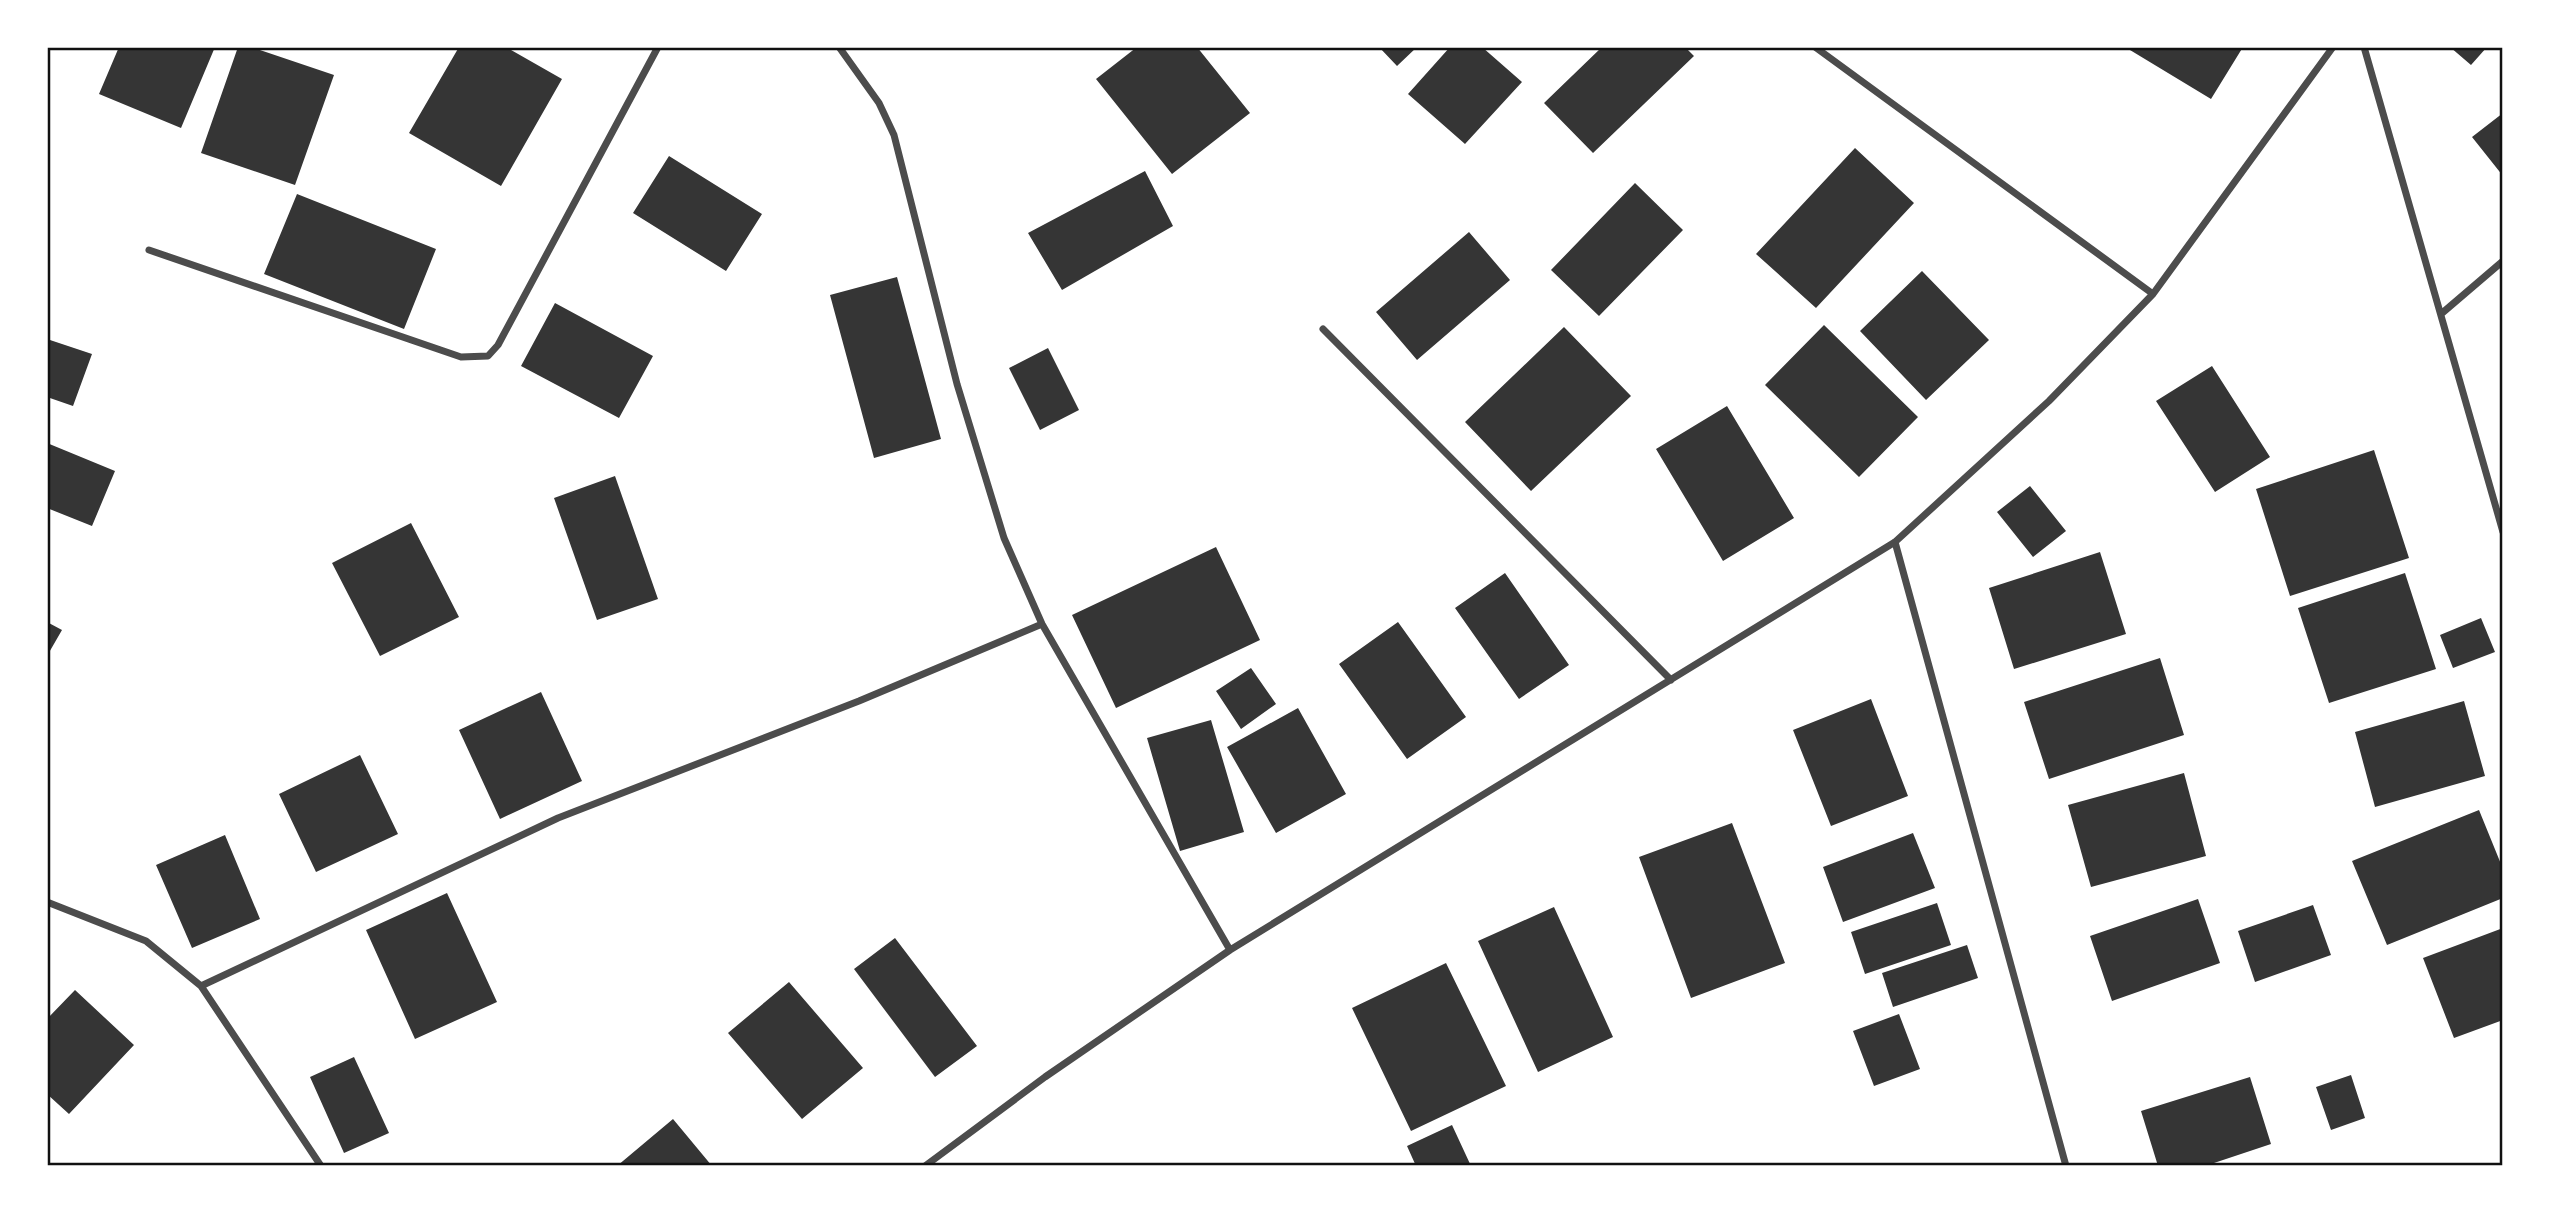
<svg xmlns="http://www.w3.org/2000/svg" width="2550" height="1213" viewBox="0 0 2550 1213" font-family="Mulish,sans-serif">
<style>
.building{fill:#353535}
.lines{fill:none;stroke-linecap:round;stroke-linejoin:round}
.minor{stroke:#4c4c4c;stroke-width:7}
.neatline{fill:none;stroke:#111;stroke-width:2.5}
</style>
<rect width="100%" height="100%" fill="#fff"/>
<path class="building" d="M119,47H215L181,128L99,94Z
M238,47H251L334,75L295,185L201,153Z
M459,47H506L562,79L501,186L409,133Z
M1137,47H1197L1250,113L1172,174L1096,79Z
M1379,47H1417L1397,66Z
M1450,47H1482L1522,82L1465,144L1408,94Z
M1602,47H1685L1694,56L1593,153L1544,103Z
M2125,47H2243L2211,99Z
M2450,47H2487L2471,65Z
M2503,113V176L2472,137Z
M1855,148L1914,203L1816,308L1756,254Z
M669,156L762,214L726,271L633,213Z
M1145,171L1173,226L1062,290L1028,233Z
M1635,183L1683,230L1599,316L1551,270Z
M297,194L436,249L404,329L264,274Z
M1469,232L1510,280L1417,360L1376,312Z
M1922,271L1989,340L1926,400L1860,331Z
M897,277L941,439L874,458L830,295Z
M555,303L653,356L619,418L521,366Z
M1824,325L1918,417L1859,477L1765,385Z
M1564,327L1631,396L1531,491L1465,422Z
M47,339L92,354L73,406L47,397Z
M1048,348L1079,410L1040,430L1009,368Z
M2212,366L2270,457L2215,492L2156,401Z
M1727,406L1794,518L1723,561L1656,449Z
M47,443L115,471L92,526L47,508Z
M2374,450L2409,558L2290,596L2256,489Z
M615,476L658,599L597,620L554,498Z
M2030,486L2066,531L2033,557L1997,512Z
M411,523L459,617L380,656L332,563Z
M1216,547L1260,640L1116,708L1072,615Z
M2100,552L2126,634L2014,669L1989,588Z
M1505,573L1569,665L1519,699L1455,608Z
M2405,573L2436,669L2329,703L2298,608Z
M2481,618L2495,652L2453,668L2440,635Z
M47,622L62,630L47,656Z
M1398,622L1466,717L1407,759L1339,664Z
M2160,658L2184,735L2049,779L2024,702Z
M1251,668L1276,704L1241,729L1216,691Z
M541,692L582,781L500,819L459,730Z
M1871,699L1908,796L1831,826L1793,730Z
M2464,701L2485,776L2375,807L2355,732Z
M1298,708L1346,794L1276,833L1227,747Z
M1211,720L1244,832L1180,851L1147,738Z
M360,755L398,834L316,872L279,794Z
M2184,773L2206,856L2091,887L2068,805Z
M2479,810L2503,869V898L2387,945L2352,861Z
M1732,823L1785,963L1691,998L1639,857Z
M1913,833L1935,888L1843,922L1823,867Z
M225,835L260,919L192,948L156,865Z
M447,893L497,1002L415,1039L366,930Z
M2198,899L2220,963L2112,1001L2090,936Z
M1937,903L1951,945L1865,974L1851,932Z
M2313,905L2331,955L2255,982L2238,931Z
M1554,907L1613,1037L1538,1072L1478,941Z
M2503,928V1020L2454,1038L2423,958Z
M895,938L977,1046L935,1077L854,969Z
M1967,945L1978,978L1893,1007L1882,973Z
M1446,963L1506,1086L1411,1131L1352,1008Z
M789,982L863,1068L802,1119L728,1033Z
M75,990L134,1045L69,1114L47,1094V1019Z
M1899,1014L1920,1069L1874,1086L1853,1031Z
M354,1057L389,1133L344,1153L310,1077Z
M2351,1075L2365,1118L2331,1130L2316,1087Z
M2250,1077L2271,1144L2205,1166H2158L2141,1111Z
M673,1119L712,1166H617Z
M1452,1125L1471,1166H1416L1407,1146Z"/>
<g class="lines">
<path class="minor" d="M839,47L879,103L894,135L957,384L1004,538L1042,624L1230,950
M1815,47L2153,294
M2364,47L2503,532
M149,250L461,357L488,356L498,345L658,47
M2441,314L2503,261
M1323,329L1671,680
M1895,542L2066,1166
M47,902L146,941L201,986L321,1166
M201,986L558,818L859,701L1042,624
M925,1166L1045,1077L1230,950L1895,542L2049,401L2153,294L2333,47"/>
</g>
<rect width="2550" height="1213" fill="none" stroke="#ffffff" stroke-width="98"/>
<rect x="49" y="49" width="2452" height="1115" class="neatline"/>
</svg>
